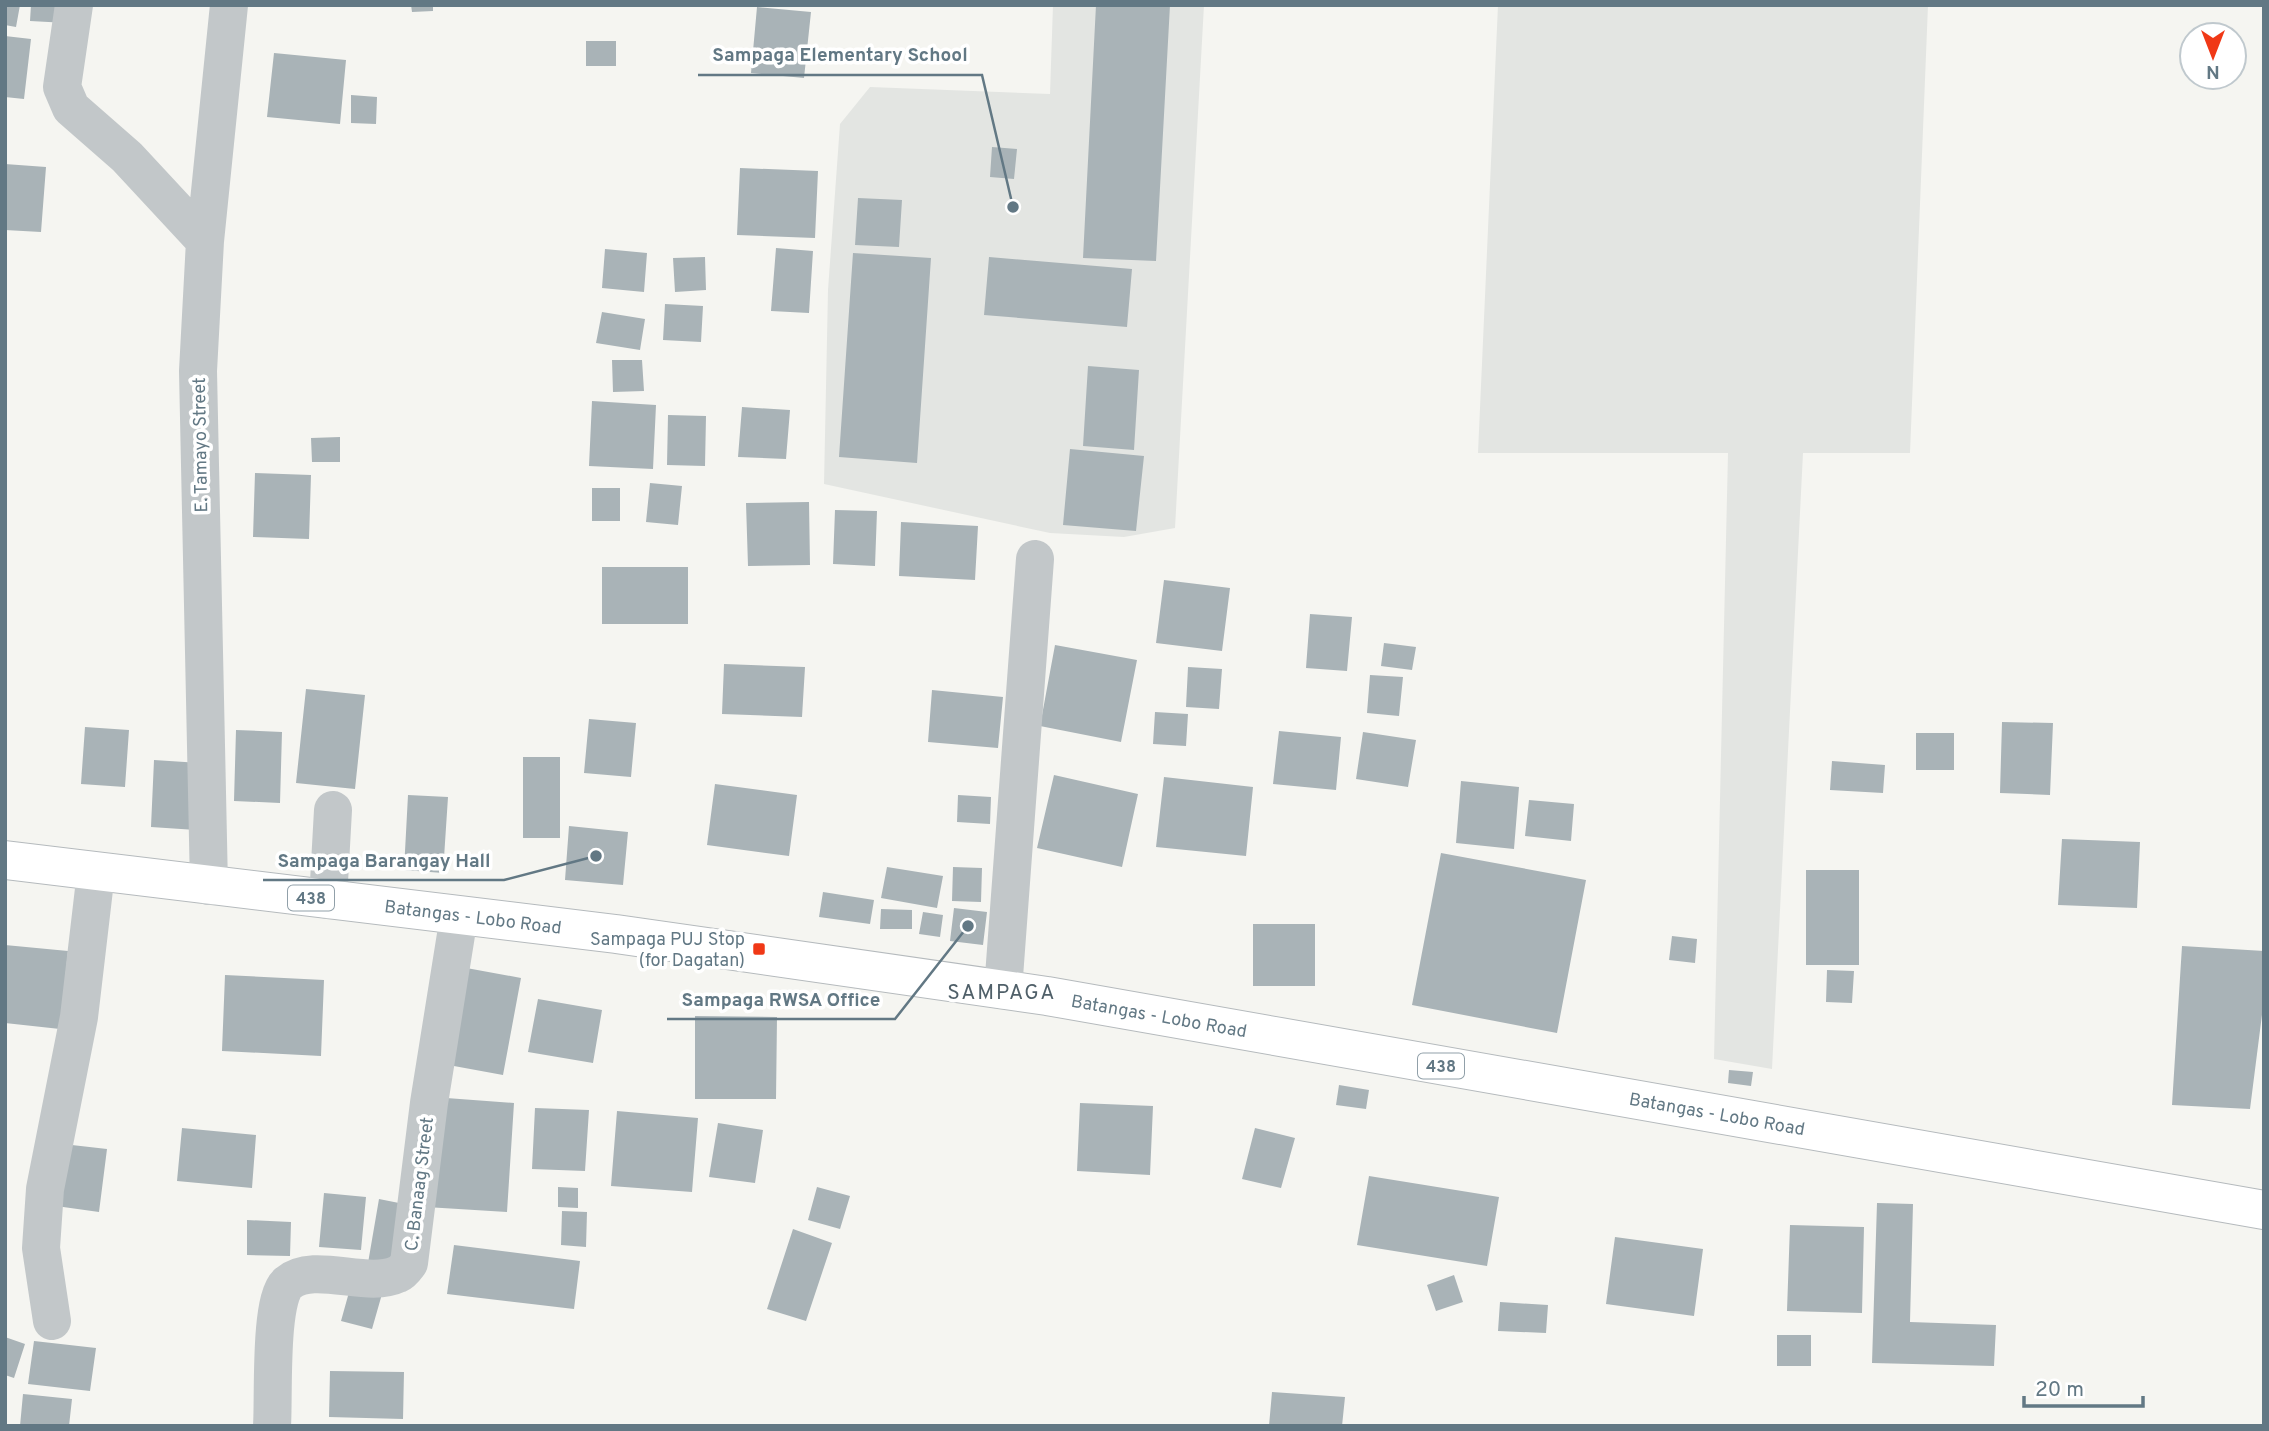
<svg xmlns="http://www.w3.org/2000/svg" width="2269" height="1431" viewBox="0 0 2269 1431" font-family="Overpass,sans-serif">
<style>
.built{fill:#e3e5e2}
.building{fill:#a9b3b7}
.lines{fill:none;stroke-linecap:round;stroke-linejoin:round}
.major-casing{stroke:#b5babd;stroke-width:40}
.minor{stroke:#c2c7c9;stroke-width:38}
.major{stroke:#fff;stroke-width:38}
.poi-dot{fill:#f03816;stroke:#fff;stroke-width:2.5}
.labels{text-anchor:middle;stroke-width:7;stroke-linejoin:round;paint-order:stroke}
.shield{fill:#fff;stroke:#91a0a9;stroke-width:2}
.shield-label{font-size:16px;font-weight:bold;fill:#627884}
.street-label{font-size:18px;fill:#627884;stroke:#fff}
.poi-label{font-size:18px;fill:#627884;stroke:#fff;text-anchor:end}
.quarter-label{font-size:21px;letter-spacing:2px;fill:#506069;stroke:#fff}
.leader{fill:none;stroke:#627884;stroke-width:2.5}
.callout-dot{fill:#627884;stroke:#fff;stroke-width:2.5}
.callout-label{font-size:19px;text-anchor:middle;font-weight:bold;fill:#627884;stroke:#fff;stroke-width:7;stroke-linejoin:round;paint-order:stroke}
</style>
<rect width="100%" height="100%" fill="#f5f5f1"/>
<path class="built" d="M1053,5H1204L1175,528L1124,537L1050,533L824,484L828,290L840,124L870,87L1050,94Z
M1498,5H1928L1910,453H1803L1772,1069L1714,1059L1728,453H1478Z"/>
<path class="building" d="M5,5H20L16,27L5,25Z
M31,5H68L67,23L30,21Z
M411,5H433V11L412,12Z
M1096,5H1170L1156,261L1083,258Z
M757,7L811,12L804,78L751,73Z
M5,36L31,39L24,99L5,97Z
M586,41H616V66H586Z
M274,53L346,60L340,124L267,117Z
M351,95L377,97L376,124L351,123Z
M992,147L1017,149L1014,179L990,177Z
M5,164L46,167L41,232L5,230Z
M740,168L818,171L815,238L737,235Z
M858,198L902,200L899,247L855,245Z
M776,248L813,251L809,313L771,311Z
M605,249L647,253L644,292L602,288Z
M853,253L931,258L917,463L839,457Z
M705,257L706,290L675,292L673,258Z
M989,257L1132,269L1127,327L984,315Z
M665,304L703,306L701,342L663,340Z
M602,312L645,319L640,350L596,343Z
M612,360H642L644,391L613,392Z
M1088,366L1139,370L1134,450L1083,446Z
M592,401L656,405L653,469L589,466Z
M742,407L790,410L786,459L738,457Z
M668,415L706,416L705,466L667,465Z
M340,437V462H312L311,438Z
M1070,449L1144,456L1136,531L1063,525Z
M255,473L311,475L309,539L253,537Z
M650,483L682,486L678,525L646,522Z
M592,488H620V521H592Z
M809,502L810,565L748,566L746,503Z
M835,510L877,511L875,566L833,564Z
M901,522L978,526L975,580L899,576Z
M602,567H688V624H602Z
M1164,580L1230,588L1222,651L1156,643Z
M1310,614L1352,617L1347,671L1306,668Z
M1384,643L1416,647L1412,670L1381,666Z
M1055,645L1137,660L1121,742L1040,726Z
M724,664L805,667L802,717L722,714Z
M1188,667L1222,669L1219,709L1186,707Z
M1370,675L1403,677L1399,716L1367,713Z
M306,689L365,695L355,789L296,783Z
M932,690L1003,697L998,748L928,742Z
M1155,712L1188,714L1186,746L1153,744Z
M589,719L636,723L631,777L584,773Z
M2002,722L2053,723L2050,795L2000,793Z
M85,727L129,730L125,787L81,784Z
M236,730L282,732L280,803L234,801Z
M1279,731L1341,737L1336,790L1273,784Z
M1363,732L1416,740L1408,787L1356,779Z
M1916,733H1954V770H1916Z
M523,757H560V838H523Z
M154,760L200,763L196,830L151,827Z
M1832,761L1885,765L1883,793L1830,790Z
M1054,775L1138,794L1122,867L1037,848Z
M1164,777L1253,787L1246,856L1156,847Z
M1461,781L1519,787L1514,849L1456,843Z
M715,784L797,795L789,856L707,845Z
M408,795L448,797L443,873L404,870Z
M958,795L991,797L990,824L957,822Z
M1529,800L1574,804L1571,841L1525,836Z
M569,826L628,832L623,885L565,880Z
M2062,839L2140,842L2137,908L2058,905Z
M1441,853L1586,880L1557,1033L1412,1005Z
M887,867L943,876L937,908L881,898Z
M953,867L982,868L981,902L952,901Z
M1806,870H1859V965H1806Z
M823,892L874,900L870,924L819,917Z
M954,908L987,912L983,945L950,941Z
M881,909L912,910V929H880Z
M923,912L943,915L940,937L919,934Z
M1253,924H1315V986H1253Z
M1672,936L1697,939L1695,963L1669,960Z
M5,945L68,951L60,1029L5,1023Z
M2182,946L2264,951V999L2250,1109L2172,1105Z
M461,967L521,978L503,1075L443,1064Z
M1827,970L1854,971L1852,1003L1826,1002Z
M225,975L324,980L321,1056L222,1051Z
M538,999L602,1010L593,1063L528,1052Z
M695,1016L777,1017L776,1099H695Z
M1729,1070L1753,1072L1751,1086L1728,1083Z
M1339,1085L1369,1090L1366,1109L1336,1105Z
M433,1097L514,1103L507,1212L426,1207Z
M1080,1103L1153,1106L1150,1175L1077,1171Z
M535,1108L589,1110L585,1171L532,1169Z
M617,1111L698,1118L692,1192L611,1186Z
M718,1123L763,1130L755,1183L709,1177Z
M182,1128L256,1135L252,1188L177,1181Z
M1255,1128L1295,1138L1281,1188L1242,1179Z
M63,1144L107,1149L99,1212L56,1206Z
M1369,1176L1499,1197L1487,1266L1357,1245Z
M558,1187L578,1188V1208L558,1207Z
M817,1187L850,1196L840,1229L808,1220Z
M324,1193L366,1197L361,1250L319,1247Z
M379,1199L404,1204L393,1266L368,1263Z
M1877,1203L1913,1204L1910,1322L1996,1325L1994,1366L1872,1363Z
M562,1211L587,1212L586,1247L561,1245Z
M247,1220L291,1222L290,1256L247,1255Z
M1790,1225L1864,1227L1862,1313L1787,1311Z
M793,1229L832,1243L806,1321L767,1309Z
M1615,1237L1703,1249L1694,1316L1606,1304Z
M454,1245L580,1261L574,1309L447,1294Z
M1454,1275L1463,1302L1436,1311L1427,1285Z
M351,1285L382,1294L372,1329L341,1321Z
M1500,1302L1548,1305L1546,1333L1498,1331Z
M1777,1335H1811V1366H1777Z
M5,1337L25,1344L14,1378L5,1375Z
M34,1341L96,1348L90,1391L28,1384Z
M330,1371L404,1372L403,1419L329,1417Z
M1272,1392L1345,1397L1342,1426H1269Z
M23,1394L72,1399L69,1426H20Z"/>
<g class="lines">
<defs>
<path id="major" d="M5,860L616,934L1047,996L2264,1210"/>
</defs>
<use href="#major" class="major-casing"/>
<path class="minor" d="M74,5L62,87L71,108L127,157L205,241
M209,886L198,371L205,241L229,5
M328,900L333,810
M1003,990L1035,559
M52,1321L41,1248L45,1189L79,1017L96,872
M272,1426C274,1398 269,1298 288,1283C314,1261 367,1289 398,1274C403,1272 406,1267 409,1263L429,1103L459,916"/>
<use href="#major" class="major"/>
</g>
<rect class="poi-dot" x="752" y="942" width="14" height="14" rx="3.5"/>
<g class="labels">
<g class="shield">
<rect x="288" y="885.5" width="46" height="25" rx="5"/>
<rect x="1418" y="1053.5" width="46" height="25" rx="5"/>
</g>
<g class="shield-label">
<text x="311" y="904">438</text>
<text x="1441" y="1072">438</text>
</g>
<g class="street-label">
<text transform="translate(200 445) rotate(-91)" y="6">E. Tamayo Street</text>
<text transform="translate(473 917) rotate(7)" y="6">Batangas - Lobo Road</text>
<text transform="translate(1159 1016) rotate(10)" y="6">Batangas - Lobo Road</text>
<text transform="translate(1717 1114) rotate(10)" y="6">Batangas - Lobo Road</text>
<text transform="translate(419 1184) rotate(-83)" y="6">C. Banaag Street</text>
</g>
<g class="poi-label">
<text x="745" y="945">Sampaga PUJ Stop<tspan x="745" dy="21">(for Dagatan)</tspan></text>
</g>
<g class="quarter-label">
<text x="1002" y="999">SAMPAGA</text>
</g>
</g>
<path class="leader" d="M1013 207L982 75H698M596 856L504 880H263M968 926L895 1019H667"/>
<g class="callout-dot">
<circle cx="1013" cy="207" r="7"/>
<circle cx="596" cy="856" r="7"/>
<circle cx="968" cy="926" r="7"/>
</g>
<g class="callout-label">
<text x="840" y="61">Sampaga Elementary School</text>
<text x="384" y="867">Sampaga Barangay Hall</text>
<text x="781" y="1006">Sampaga RWSA Office</text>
</g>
<rect width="2269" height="1431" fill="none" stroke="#627884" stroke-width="14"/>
<g transform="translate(2213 56) rotate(180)"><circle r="33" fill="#ffffff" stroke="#c0c9ce" stroke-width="2"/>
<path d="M0-5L12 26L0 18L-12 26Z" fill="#f03816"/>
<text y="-10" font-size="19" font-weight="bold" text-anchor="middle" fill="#627884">N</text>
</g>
<path d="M2024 1396v10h119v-10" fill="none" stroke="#627884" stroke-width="3.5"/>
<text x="2035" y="1396" font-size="21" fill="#627884" stroke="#ffffff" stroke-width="5" paint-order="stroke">20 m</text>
</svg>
